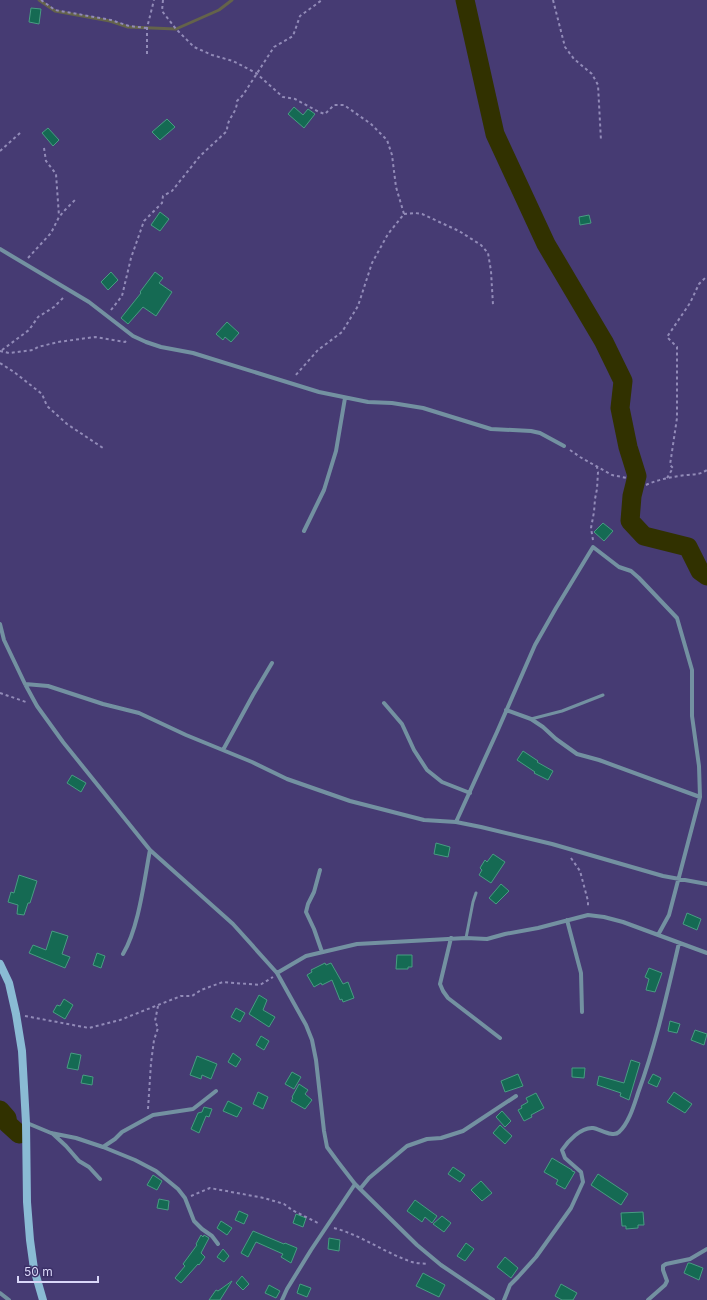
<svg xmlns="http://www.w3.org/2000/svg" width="707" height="1300" viewBox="0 0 707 1300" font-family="Inter,sans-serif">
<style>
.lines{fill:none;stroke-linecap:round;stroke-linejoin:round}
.stream{stroke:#64634a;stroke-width:3}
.river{stroke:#313100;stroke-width:19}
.building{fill:#156a53;stroke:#489c82}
.path{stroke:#928bb8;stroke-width:2;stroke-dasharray:3 3;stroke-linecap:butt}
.lane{stroke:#7391a1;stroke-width:3}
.street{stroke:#7391a1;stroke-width:4}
.secondary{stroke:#8abbd4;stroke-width:8}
</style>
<rect width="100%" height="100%" fill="#463b73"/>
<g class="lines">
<path class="stream" d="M39,0L55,11L110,21L128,27L176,29L219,10L232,0"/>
<path class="river" d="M465,0L495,134L546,244L604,342L623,381L620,408L628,447L637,476L632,496L630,521L644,536L688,547L700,571L707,576
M0,1110L7,1118L8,1124L19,1134"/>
</g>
<path class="building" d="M31,8L41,9L39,24L29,22Z
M294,107L303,115L308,109L315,114L304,128L288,114Z
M167,119L175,127L160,140L152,132Z
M48,128L59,140L53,146L42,133Z
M160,212L169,219L160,231L151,225Z
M589,215L591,223L580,225L579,217Z
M111,272L118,280L108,290L101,282Z
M155,272L163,278L159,283L172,292L156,316L143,307L128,324L121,318L141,293L140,292Z
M227,322L239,333L231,342L225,337L223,340L216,334Z
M603,523L613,531L604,541L594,532Z
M523,751L538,761L537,762L553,771L548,780L534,773L535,772L517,760Z
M72,775L86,783L81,792L67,783Z
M436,843L450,847L448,857L434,854Z
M493,854L505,862L491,883L479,875L482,870L480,868L485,860L487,862Z
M19,875L37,881L30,903H28L24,915L17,914L18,905L8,902L11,892L14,893Z
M501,884L509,891L496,904L489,898Z
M687,913L701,919L697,930L683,924Z
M52,931L68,936L62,954L70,957L65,968L29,953L33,945L46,950Z
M97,953L105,956L101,968L93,965Z
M397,955H412V967H408V969H396Z
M325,963L326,965L331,963L343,984L348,982L354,998L343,1002L342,999L340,1000L332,980L322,985L321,983L314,987L307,975L312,972L311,970Z
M649,968L662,973L655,992L646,990L649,979L645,977Z
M259,995L267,1000L263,1010L275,1017L269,1027L249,1014Z
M64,999L73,1005L65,1019L53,1012L57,1005L60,1006Z
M236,1008L245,1013L240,1022L231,1017Z
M670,1021L680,1024L677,1033L668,1031Z
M695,1030L707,1034L704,1045L691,1040Z
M261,1036L269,1041L264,1050L256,1045Z
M71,1053L81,1055L78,1070L67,1068Z
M233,1053L241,1059L236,1067L228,1062Z
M197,1056L217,1064L211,1079L202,1075L201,1079L190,1075Z
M631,1060L640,1063L629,1100L620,1096L621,1093L597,1085L599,1076L624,1083Z
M572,1068H585L584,1078L572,1077Z
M292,1072L301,1077L294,1089L285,1084Z
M518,1074L523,1086L505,1092L501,1081Z
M653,1074L661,1078L657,1087L648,1083Z
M83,1075L93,1077L92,1085L81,1083Z
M299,1084L308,1090L305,1094L312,1100L305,1109L291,1101L293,1098L292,1097Z
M258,1092L268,1097L263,1109L253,1104Z
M674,1092L692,1104L685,1113L667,1102Z
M536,1093L544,1108L531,1115L532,1117L524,1121L518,1110L522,1108L521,1106L528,1102L526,1098Z
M228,1101L242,1108L237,1117L223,1111Z
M204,1107L212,1109L209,1117L206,1116L199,1133L191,1129L198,1113L202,1112Z
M502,1111L511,1121L505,1127L496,1117Z
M500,1125L512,1136L505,1144L493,1133Z
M552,1158L572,1170V1171L575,1172L565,1189L556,1184L558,1180L544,1172Z
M453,1167L465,1175L460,1182L448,1174Z
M598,1174L628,1194L621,1205L591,1185Z
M153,1175L162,1181L157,1190L147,1185Z
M481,1181L492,1193L482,1201L471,1190Z
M159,1199L169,1201L168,1210L157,1208Z
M415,1200L437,1216L432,1223L425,1217L422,1222L407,1211Z
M239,1211L248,1215L244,1224L235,1220Z
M643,1212L644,1225H638V1228L626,1229V1226H622L621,1213Z
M296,1214L306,1218L303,1227L293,1223Z
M442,1216L451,1223L444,1232L433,1224Z
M221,1221L232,1228L227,1235L217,1228Z
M253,1231L284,1244L285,1243L297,1248L291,1263L281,1257L283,1254L256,1242L248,1257L241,1253Z
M201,1235L203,1237L204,1235L209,1238L201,1253L205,1257L199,1265L198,1264L181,1283L175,1278L185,1266L183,1264L197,1245L196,1244Z
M329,1238L340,1240L339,1251L328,1249Z
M466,1243L474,1249L465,1261L457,1256Z
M223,1249L229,1256L224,1262L217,1257Z
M505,1257L518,1268L511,1278L497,1267Z
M688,1263H690L703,1268L699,1280L684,1273Z
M423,1273L445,1285L439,1297L416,1286Z
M242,1276L249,1284L243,1290L236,1283Z
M232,1281L220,1300H209L216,1290L218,1291Z
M300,1284L311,1288L307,1297L297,1293Z
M561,1284L577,1293L573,1300H562L555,1296Z
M269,1285L280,1291L276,1298L265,1293Z"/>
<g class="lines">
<path class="path" d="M41,0L55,10L111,20L129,26L147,28
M163,0L162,11L176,29L194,47L212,55L233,61L256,73L283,97L295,99L319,112L325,114L334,105H344L371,124L387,140L392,155L396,187L404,214L388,234L372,263L358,306L342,332L318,350L294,377
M553,0L565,47L574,59L592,74L598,85L601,141
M147,54V28L154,0
M44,148L46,161L56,174L59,216
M0,151L21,132
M404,214L415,213L422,214L459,231L481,245L488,253L491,271L493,305
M28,258L51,233L59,217L65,210L76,199
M111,310L122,296L131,258L144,221L162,203L163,196L172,191L200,156L227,131C227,117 237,114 237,101L243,95L274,47L293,36L300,16L322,0
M2,350L29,330L38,317L54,307L65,296
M0,351L9,353L33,350L38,347L58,342L95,337L125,342L127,340
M0,363L14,372L42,394L47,406L67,424L103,448
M570,450L580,457L612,475L627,478
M667,478L673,468L670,465L677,418V347L667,337L690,303L699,284L707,276
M646,485C659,479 672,477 686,475C695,474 699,475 707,470
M593,540L591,528L594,512L595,499L597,489L598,472L597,467
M0,693L26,702
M571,858L580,871L588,901V908
M25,1016L89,1028L120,1020L181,996H192L201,990L223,982L260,985L273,977
M148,1109L151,1063L154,1040L158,1028L155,1021L158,1006
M191,1196L210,1188L264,1198L284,1204L292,1210L320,1224
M334,1228C361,1235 385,1253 412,1262C417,1264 423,1263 428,1264"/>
<path class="lane" d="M531,719L562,711L603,695
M466,938L473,902L476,893"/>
<path class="street" d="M0,249L89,302L133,336L146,342L161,347L193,353L319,392L368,402L392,403L423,408L491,429L531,431L540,433L564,446
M304,531L324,490L336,451L345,398
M0,624L4,640L25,684L37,706L63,742L150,850L233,924L277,973L306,1025L312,1040L316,1060L324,1131L327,1147L338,1162L355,1184L417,1245L441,1265L493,1300
M25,684L48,686L103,704L139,713L186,735L252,762L287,779L350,801L424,820L456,822L481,827L552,844L663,876L707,884
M384,703L402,724L414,750L427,770L442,782L470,793
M506,710L531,719L543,727L556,739L577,754L599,760L700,797
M223,750L253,695L272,663
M456,822L497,732L535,645L556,608L593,547L619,567L631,571L639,578L677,618L692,670V716L699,766L700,797L669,915L658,935
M320,870L314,892L308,904L306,912L314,929L322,952
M567,920L581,973L582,1012
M451,938L440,984L443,991L448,998L500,1038
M123,954C139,927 144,881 150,850
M277,973L306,956L357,944L466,938L487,939L505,934L538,928L588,915L604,917L623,922L707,953
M27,1123L51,1133L76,1138L103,1147L135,1160L156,1171L178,1189L185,1198L194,1221L202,1229L212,1236L218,1244
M52,1133L66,1146L79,1161L89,1167L100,1179
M103,1147L115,1139L122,1132L153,1115L193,1109L216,1091
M360,1189L369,1178L407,1146L427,1139L441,1138L463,1131L516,1096
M0,1293L9,1300
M282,1300L287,1289L311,1250L355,1184
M504,1300L510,1285L518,1277L536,1257L571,1208L583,1182L581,1172L565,1158L562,1150C568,1141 581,1127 593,1128C600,1129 613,1138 619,1132C629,1123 634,1105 638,1093C656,1044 667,994 679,943
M648,1300L665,1285L667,1281L663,1270V1266L666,1264L690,1259L707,1249"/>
<path class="secondary" d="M0,964L9,983L16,1014L22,1051L26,1123L27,1202L30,1240L34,1269L43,1300"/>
</g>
<path d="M18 1276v6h80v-6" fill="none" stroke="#dad7f8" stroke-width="2"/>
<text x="24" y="1276" font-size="12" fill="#dad7f8" stroke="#3b3067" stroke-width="3" paint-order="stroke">50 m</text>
</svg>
